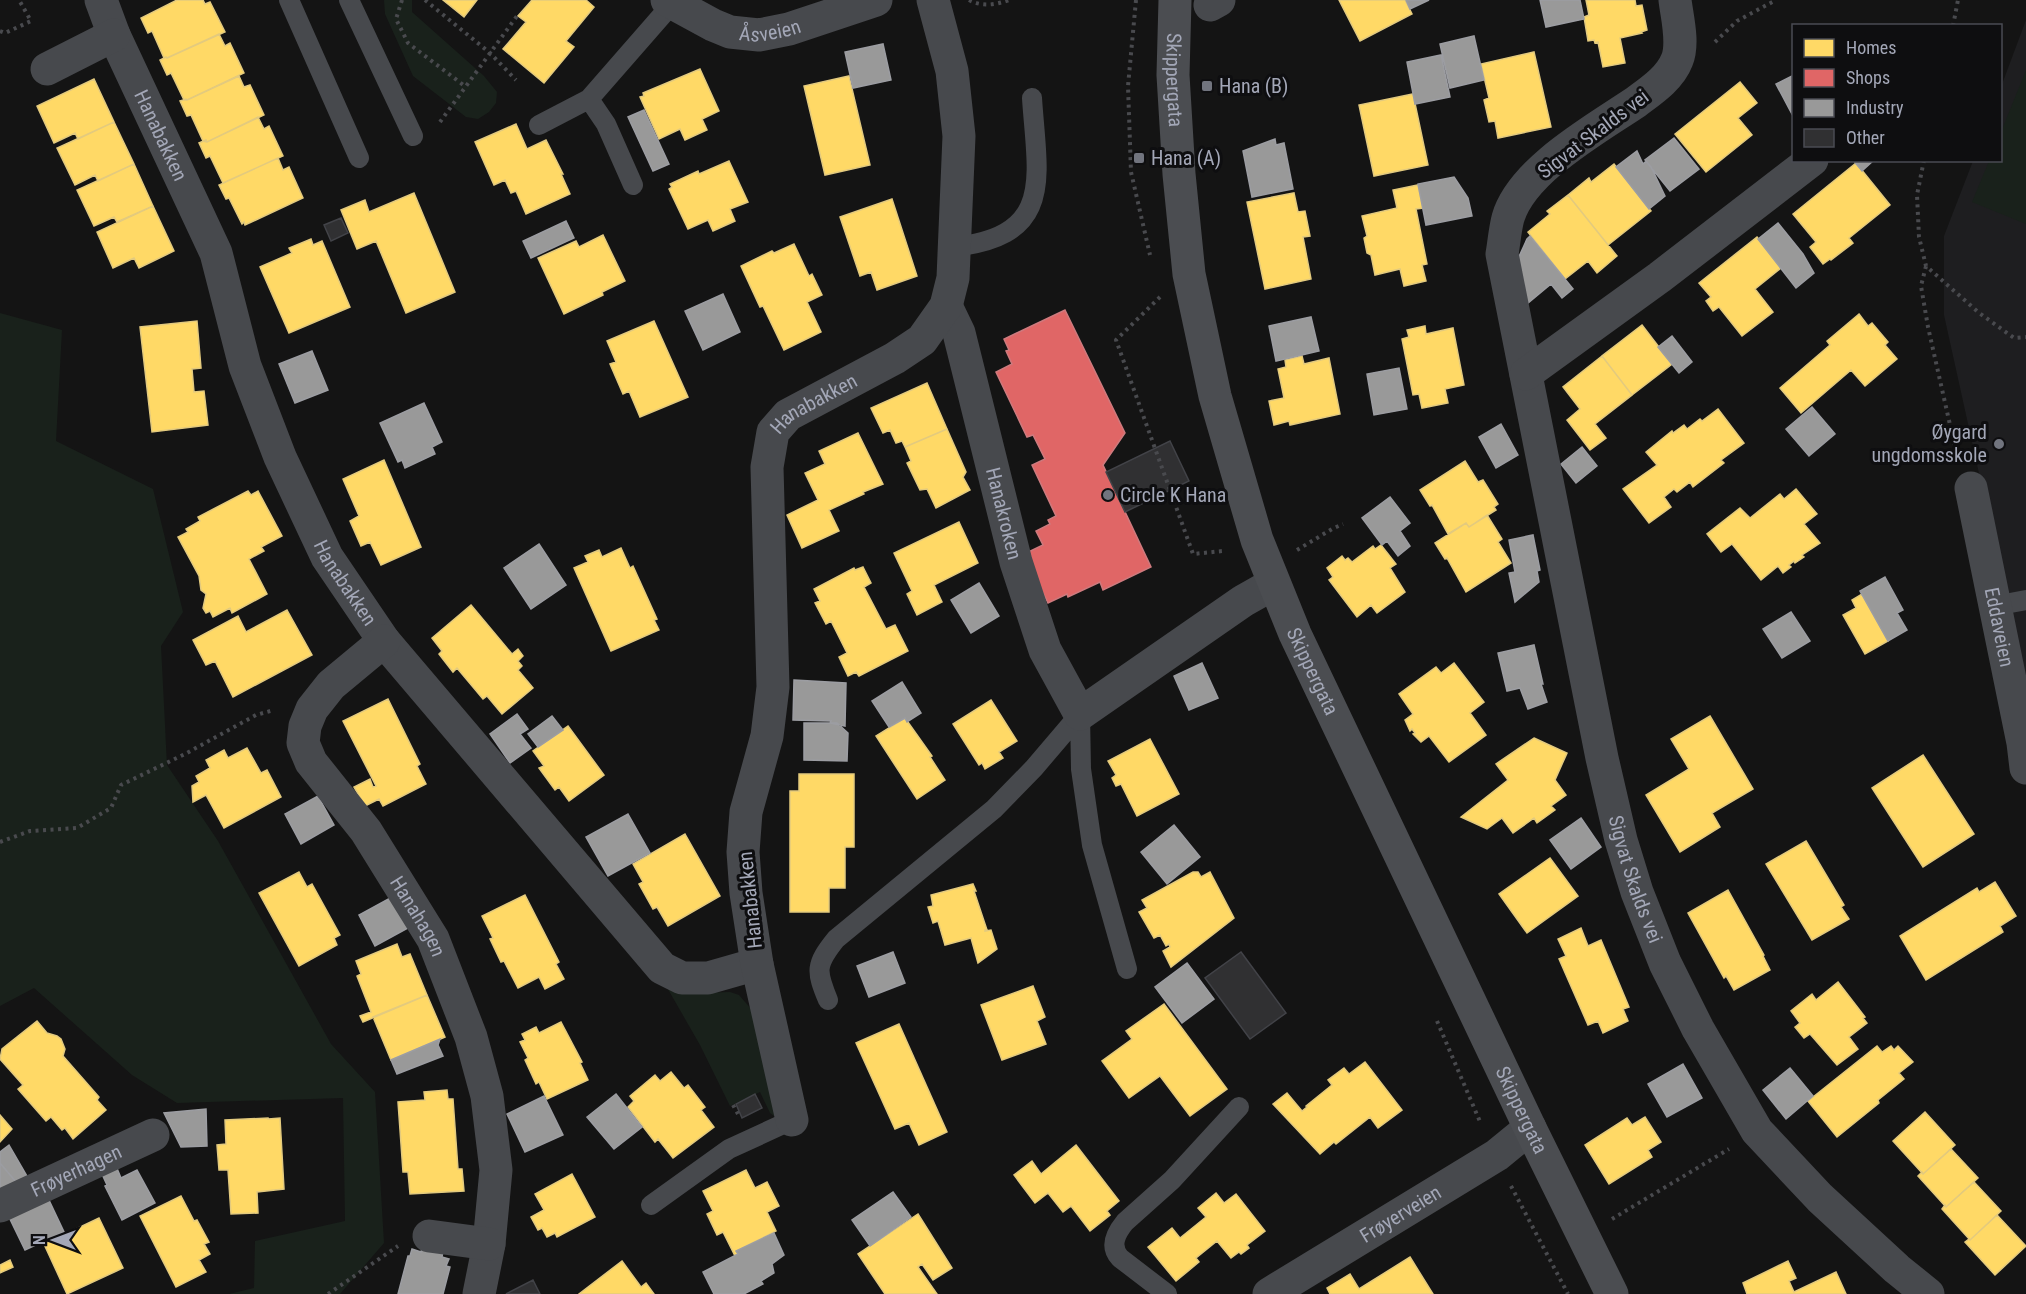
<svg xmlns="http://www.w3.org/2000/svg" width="2026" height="1294" viewBox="0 0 2026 1294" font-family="'Roboto Condensed',sans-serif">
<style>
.built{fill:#1e1e20}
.green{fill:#19211b}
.homes{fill:#ffd966;stroke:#e3ca7e;stroke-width:1.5}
.shops{fill:#e06666;stroke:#ce7a7e;stroke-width:1.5}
.industry{fill:#999;stroke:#9c9da2;stroke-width:1.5}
.building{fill:#303032;stroke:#424348;stroke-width:1.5}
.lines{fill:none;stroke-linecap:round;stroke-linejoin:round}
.path{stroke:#494a4e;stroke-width:4;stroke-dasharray:3 4.5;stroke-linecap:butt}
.service{stroke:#47494d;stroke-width:20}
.minor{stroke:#47494d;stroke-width:33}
.secondary{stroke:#4b4d51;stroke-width:33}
.poi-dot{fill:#71747e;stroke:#0e0e10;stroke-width:2}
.labels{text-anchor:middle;stroke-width:6;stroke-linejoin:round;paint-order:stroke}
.street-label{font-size:20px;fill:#a3a7b7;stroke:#0e0e10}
.poi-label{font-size:20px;fill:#a3a7b7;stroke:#0e0e10;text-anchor:start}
</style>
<rect width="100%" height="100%" fill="#141414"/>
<path class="built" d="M2026,20V736L2001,573L1944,315V236L1973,161L2000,160L2001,87Z"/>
<path class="green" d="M384,0H412V12L484,76L497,92L496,103L489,112L478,119L466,117L413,76L385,14Z
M2026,70V224L1972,202L1989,161L2000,160L2001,132Z
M0,313L62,330L56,441L153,489L183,612L161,646L167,765L218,841L331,1044L375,1092L384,1243L340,1294H229L254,1288L255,1241L345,1221L343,1098L177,1103L132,1075L34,988L0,1006Z
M665,984L699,993L730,992L739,995L765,1025L780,1104L774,1116L770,1113L760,1092L730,1106L700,1045Z"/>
<path class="homes" d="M177,0H203L205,4L210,2L225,32L167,58L166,57L164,58L152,31L148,33L141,18Z
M443,0H477L464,17Z
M532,0H586L594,7L566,41L574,47L544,83L503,49L526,22L518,16Z
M1339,0H1405L1412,14L1360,41Z
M1586,0H1635L1636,6L1642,5L1647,30L1641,32L1642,33L1620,38L1625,63L1603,67L1598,42L1595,43L1594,40L1588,41L1584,17L1589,15Z
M219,34L225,46L230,43L244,73L187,100H184L171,73L167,75L160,60L166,57L167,58Z
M1534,52L1551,127L1498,138L1495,121L1489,122L1484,100L1489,98L1481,64Z
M700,69L719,111L702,119L707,130L685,140L680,129L659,139L640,97L644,96L643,93Z
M239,76L244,87L250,85L264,115L207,142L203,141L191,115L187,116L180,101L186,99L187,100Z
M849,76L870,165L825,175L804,86Z
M94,79L114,122L78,139L75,133L54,143L37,106Z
M1740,82L1757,103L1738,118L1752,135L1706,172L1675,134Z
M1413,94L1428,165L1374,176L1359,105Z
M258,117L264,129L269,126L283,156L223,183L210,156L206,158L199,143L206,140L207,142Z
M114,122L134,164L98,181L95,175L75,185L57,148Z
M516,124L527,149L546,140L563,174H561L570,194L526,214L516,191L511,193L505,180L494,185L475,142Z
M278,158L283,170L289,167L303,198L245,225L244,222L242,224L229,198L226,199L219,185Z
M729,161L748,202L730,209L735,221L713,231L708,220L688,229L669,189L672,187L670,184L698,171L699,174Z
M1856,163L1890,205L1849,238L1853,243L1831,260L1830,259L1823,264L1810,247L1816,242L1793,214Z
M134,164L153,206L117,222L114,217L94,226L77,190Z
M1614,164L1651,211L1608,245L1568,195L1589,178L1591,182Z
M1418,185L1423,208L1416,209L1427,264L1422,265L1426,281L1404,286L1400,269L1375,275L1371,255L1367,253L1364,238L1367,236L1362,216L1397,208L1393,190Z
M414,193L455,292L406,313L376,241L357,249L341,210L365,200L369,212Z
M1294,193L1298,212L1305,211L1310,236L1303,237L1311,279L1265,289L1247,202Z
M1568,195L1617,256L1597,273L1588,261L1565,279L1528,232L1550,214L1547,211Z
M892,199L917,276L877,290L871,272L860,276L840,217Z
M153,206L174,251L139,268L134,258L113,268L97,232Z
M603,235L625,281L602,292L603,295L564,314L538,258L576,241L579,247Z
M1757,237L1781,268L1755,289L1773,312L1742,336L1719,307L1713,311L1706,301L1711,297L1699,283Z
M311,239L313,245L322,241L350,307L289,333L260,267L292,253L289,248Z
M794,244L809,276L812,274L822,295L807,302L821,332L784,350L763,306L760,307L741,266L772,251L774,253Z
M1859,314L1868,326L1872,323L1888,342L1885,345L1897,359L1865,386L1851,370L1801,413L1780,388L1830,345L1827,341Z
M197,321L201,368L192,369L194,392L204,391L208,425L152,432L140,327Z
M654,321L688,397L640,417L629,391L623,394L610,364L616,362L607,341Z
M1642,325L1672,364L1632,395L1602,356Z
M1425,326L1426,334L1453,328L1464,385L1445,389L1448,403L1422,408L1419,394L1413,395L1402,339L1409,337L1407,330Z
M1302,356L1304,364L1329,358L1340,414L1290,425L1289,421L1274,425L1269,401L1284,398L1278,369L1286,367L1285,360Z
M1602,356L1632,395L1595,424L1606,438L1590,450L1567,420L1580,409L1563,387Z
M927,383L947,429L905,447L902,441L896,443L890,430L883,433L871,408Z
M1718,409L1744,443L1721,460L1724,463L1693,487L1690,482L1677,492L1674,489L1664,497L1671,507L1649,523L1623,489L1657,465L1646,452L1672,431L1673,433L1684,425L1687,429L1700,419L1702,421Z
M947,429L966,472L963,477L970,490L936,508L927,489L920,490L907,463L911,461L905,447Z
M858,433L883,484L863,492L864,494L829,510L839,531L802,548L787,515L818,500L805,473L825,464L819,451Z
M384,460L421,547L381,565L370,542L361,546L350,521L359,516L343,479Z
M1465,461L1478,482L1483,480L1498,504L1494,507L1496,510L1469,527L1466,523L1448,534L1432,505L1430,506L1420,490Z
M1796,489L1817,514L1804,524L1820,543L1802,555L1804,557L1795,563L1794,561L1789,565L1791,567L1783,573L1778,566L1761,580L1732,544L1721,552L1707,534L1740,508L1750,518L1780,494L1784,499Z
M248,491L251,495L258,491L282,536L261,547L264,551L249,559L267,594L232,613L230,608L213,617L210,611L206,613L203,608L206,594L201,590L199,576L178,537L188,532L186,529L200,521L198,517Z
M1487,515L1502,539L1498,542L1511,563L1466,592L1447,558L1445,559L1435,543L1466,523L1469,527Z
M959,522L978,563L934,585L942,602L917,615L907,594L912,591L894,553Z
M1381,545L1396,564L1390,568L1405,592L1377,613L1371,605L1357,617L1329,580L1333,577L1327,568L1342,556L1345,560L1348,558L1352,562L1373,546L1375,549Z
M621,548L630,568L633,566L657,619L654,620L659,630L611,651L574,568L588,562L585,556L599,550L602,557Z
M863,567L871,583L864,587L886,629L895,625L908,651L859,676L856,672L848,676L839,657L847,653L831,621L826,624L815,603L820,601L814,589L854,568L855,570Z
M1862,594L1888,641L1865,654L1843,615L1856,608L1852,600Z
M471,605L512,654L518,649L523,656L518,661L522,666L518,670L533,688L502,714L487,696L483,699L457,668L453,672L439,654L442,651L432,638Z
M287,610L312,655L233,697L215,661L206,665L193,640L238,616L246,632Z
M1454,663L1484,702L1470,713L1486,735L1449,762L1429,736L1421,742L1413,734L1415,733L1412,729L1410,731L1405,720L1413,714L1399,694L1436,667L1441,673Z
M388,699L420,764L417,766L426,784L383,806L379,799L365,806L354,787L370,779L373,787L376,786L343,721Z
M991,700L1017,741L999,752L1003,758L985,769L982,763L979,765L953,724Z
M1710,716L1753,789L1712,813L1720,827L1680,852L1646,795L1689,769L1671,739Z
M905,718L932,756L930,757L945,780L917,799L876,736Z
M568,726L604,775L569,801L559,787L555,790L539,768L544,766L533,751Z
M1534,738L1567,753L1555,780L1566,795L1551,806L1555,810L1537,823L1534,818L1513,833L1502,818L1487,829L1461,817L1508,780L1496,764Z
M1150,739L1179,794L1137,816L1121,784L1116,786L1112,778L1116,775L1108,761Z
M247,748L261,773L267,770L281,797L224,828L206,795L193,802L192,786L199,782L196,776L210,768L206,760L224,750L228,758Z
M1923,755L1974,834L1923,867L1872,788Z
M799,774H854V847H845V888H829V912H790V791H799Z
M685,834L720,896L668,926L657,907L653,909L639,884L643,882L633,864Z
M1806,841L1844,905L1841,907L1849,919L1812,940L1766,864Z
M1550,858L1578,896L1527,933L1499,894Z
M299,872L307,887L312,884L340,935L334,938L337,945L299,966L259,893Z
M1193,872H1198L1201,877L1210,872L1234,918L1171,967L1163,951L1170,947L1169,944L1166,946L1160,935L1154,938L1139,912L1147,908L1142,900Z
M1995,882L2016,916L2000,926L2003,932L1926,980L1900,936L1977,888L1979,892Z
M973,884L976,891H974L987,930H985V931L991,930L997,949L978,963L971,938L945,945L938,921L933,923L928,907L933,906L931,895Z
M1728,890L1764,955L1763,956L1770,970L1734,990L1726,976L1724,978L1688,913Z
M525,895L559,962L556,964L564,979L545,989L539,977L518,988L504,961L501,962L490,939L493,938L482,916Z
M1581,928L1588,946L1601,940L1629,1007L1623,1009L1628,1021L1603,1033L1598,1021L1588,1025L1559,959L1566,956L1558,939Z
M397,944L402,957L410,954L427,995L363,1022L360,1016L371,1012L357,976L361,974L356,961Z
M1838,982L1865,1017L1863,1018L1867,1023L1849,1037L1858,1049L1837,1065L1810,1034L1804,1038L1795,1027L1800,1023L1791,1011L1812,994L1816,1000Z
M1033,986L1045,1017L1037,1021L1046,1044L1002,1060L981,1005Z
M427,995L445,1037L391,1060L373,1017Z
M1164,1004L1227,1089L1190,1116L1160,1076L1129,1098L1102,1061L1132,1039L1126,1031Z
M37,1021L47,1033L57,1036L61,1039L65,1049L63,1056L99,1097L97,1100L106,1110L73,1139L65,1128L62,1130L51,1117L46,1121L18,1089L23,1085L0,1059L2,1049Z
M561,1022L582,1062L580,1063L588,1080L547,1099L539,1082L536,1084L525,1060L528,1058L520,1042L525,1040L522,1034L536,1027L539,1033Z
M899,1024L947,1132L919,1145L909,1123L895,1129L856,1043Z
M1877,1046L1882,1052L1891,1046L1894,1050L1898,1046L1913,1062L1899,1073L1904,1079L1878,1100L1879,1103L1837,1137L1808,1101Z
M1365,1062L1402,1110L1378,1128L1370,1117L1336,1144L1334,1142L1320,1154L1273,1104L1287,1093L1302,1111L1307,1107L1306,1106L1332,1085L1328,1080L1344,1068L1349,1074Z
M671,1072L684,1088L688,1085L705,1107L701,1110L714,1127L673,1158L658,1139L655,1142L628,1107L634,1101L630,1096L655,1075L660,1081Z
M447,1090L448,1099H453L458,1169H462L464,1191L410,1194L408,1172H403L398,1102L425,1100L424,1092Z
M1925,1112L1955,1145L1923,1174L1893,1141Z
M0,1115L12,1129L0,1142Z
M1645,1117L1661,1142L1648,1150L1652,1157L1609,1184L1585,1145L1627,1118L1632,1125Z
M268,1118V1119L280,1118L284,1189L257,1192L258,1213L231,1214L228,1170H219L217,1145L226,1144L225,1120Z
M1076,1145L1119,1201L1107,1211L1110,1215L1090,1231L1071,1206L1063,1212L1048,1193L1035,1203L1014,1175L1032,1161L1041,1174Z
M1951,1149L1978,1178L1946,1207L1918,1176L1922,1172L1923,1174Z
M746,1170L755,1188L767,1182L779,1206L767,1212L776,1231L736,1251L738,1254L735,1256L723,1232L717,1235L707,1214L713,1211L703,1191Z
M572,1174L595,1217L557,1237L555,1233L547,1237L542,1228L538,1230L531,1217L544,1210L535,1194Z
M1974,1182L2001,1211L1970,1240L1942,1209L1945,1205L1946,1207Z
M1216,1193L1224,1203L1236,1194L1265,1231L1247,1245L1249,1248L1241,1254L1239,1252L1231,1258L1217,1241L1196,1258L1199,1262L1176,1281L1148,1247L1172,1228L1180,1238L1206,1217L1198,1208Z
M181,1196L194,1221L197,1220L209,1242L204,1244L210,1254L199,1260L206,1272L176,1287L140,1216Z
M918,1214L952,1268L933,1280L922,1264L918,1267L937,1294H885L858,1254Z
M1997,1215L2026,1246L1995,1275L1965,1242L1969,1239L1970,1240Z
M99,1218L123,1268L67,1294L44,1244Z
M1410,1257L1433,1294H1330L1327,1288L1350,1274L1359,1289Z
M10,1260L13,1267L0,1273V1265Z
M622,1261L641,1287L646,1283L654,1294H579Z
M1788,1261L1796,1278L1789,1281L1794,1292L1836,1272L1846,1294H1747L1743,1283Z"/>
<path class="shops" d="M1065,310L1125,433L1103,465L1151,567L1103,590L1100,582L1068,597L1067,594L1048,603L1024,554L1043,545L1036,531L1050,524L1048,520L1056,516L1032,465L1045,459L1033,435L1027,437L996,372L1012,364L1006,351L1009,350L1004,339Z"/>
<path class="industry" d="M1406,0H1429L1410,9Z
M1540,0H1580L1584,19L1546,27Z
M1474,36L1484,80L1450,88L1440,44Z
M883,44L891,80L853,88L845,52Z
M1441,55L1450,97L1415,104L1407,62Z
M1794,75V116H1793L1776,84Z
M644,110L669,164L653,171L628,117Z
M1674,138L1699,169L1670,191L1645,160Z
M1275,139L1276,145L1284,143L1293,189L1252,197L1243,151Z
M1637,151L1643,164L1646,161L1651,167L1665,196L1649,209L1616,167Z
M1853,160H1874L1862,171Z
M1454,177L1468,198L1472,216L1426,225L1418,184Z
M566,221L574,238L531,258L523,241Z
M1778,223L1803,254L1814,273L1796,288L1758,239Z
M1530,236L1573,289L1562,298L1551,284L1527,304L1517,261L1527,239Z
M723,294L740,332L703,350L685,311Z
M1311,317L1319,351L1276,361L1269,326Z
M1672,336L1692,362L1679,373L1658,347Z
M312,351L328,390L295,403L279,364Z
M1399,368L1407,409L1374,415L1367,374Z
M424,403L442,442L432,447L435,454L405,468L402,460L398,462L380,423Z
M1812,407L1835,434L1809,456L1786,429Z
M1501,424L1518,455L1496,468L1479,437Z
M1582,447L1597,466L1576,483L1561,464Z
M1390,497L1410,523L1400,531L1410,546L1398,556L1387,541L1382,545L1362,518Z
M1533,535L1540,570L1537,571L1539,582L1515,602L1509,573L1515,572L1509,540Z
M539,544L566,585L531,609L504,568Z
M1885,577L1903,610L1897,613L1907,630L1888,641L1860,591Z
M979,583L999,616L971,633L951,600Z
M1791,612L1810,641L1782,658L1763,629Z
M1534,645L1543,684H1541L1547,702L1528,709L1520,688L1507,691L1498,653Z
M1202,663L1218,698L1189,710L1174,676Z
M794,680L846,683L845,726L830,723L831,721L793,720Z
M902,682L921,713L907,722L905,718L889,727L872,701Z
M517,714L528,729L520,734L531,748L510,763L490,734Z
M552,716L563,730L538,747L528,734Z
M804,723H837L848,733L847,761L804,760Z
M318,796L334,825L301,844L285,814Z
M628,814L650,853L608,876L586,837Z
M1581,818L1601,847L1571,869L1550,840Z
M1174,825L1200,857L1167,884L1141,852Z
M392,897L408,928L375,946L359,915Z
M893,952L905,983L869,997L857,966Z
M1187,963L1214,999L1182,1023L1155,987Z
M440,1039L438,1045L443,1056L397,1074L391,1060Z
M1683,1064L1702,1098L1667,1117L1648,1084Z
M1790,1068L1813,1096L1786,1119L1763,1090Z
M616,1094L642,1127L614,1149L587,1117Z
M544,1096L563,1135L525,1152L507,1114Z
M206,1109L207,1146L181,1147L164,1113Z
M9,1145L28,1178L17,1183L0,1163V1152Z
M0,1163L17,1183L0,1192Z
M116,1166L121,1178L137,1170L155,1203L122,1220L105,1186L107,1185L102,1174Z
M893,1192L911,1217L870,1246L852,1220Z
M48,1198L64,1232L25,1250L9,1217Z
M774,1233L784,1255L772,1264L774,1273L761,1281L763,1284L744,1294H714L703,1272L738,1254L736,1251Z
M423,1245L443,1251L442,1257L449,1259L446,1266L450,1267L443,1294H398L408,1256H410L412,1249L421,1252Z"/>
<path class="building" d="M341,218L348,233L331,241L324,225Z
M1170,441L1189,481L1125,512L1106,472Z
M1241,952L1286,1013L1250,1039L1205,978Z
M755,1094L762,1108L742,1118L736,1104Z
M533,1280L540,1294H506Z"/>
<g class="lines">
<path class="path" d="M402,0L396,19L408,43L466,87
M425,0L490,53L516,80
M969,0C982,7 995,5 1009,0
M1136,0L1128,86L1131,172L1150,255
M1953,26L1958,0
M0,31L5,33L31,21L19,0
M1715,42L1737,21L1776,0
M440,122L517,16
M1924,160L1917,195L1919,237L1926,266L1978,312L2014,338L2026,337
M1926,266L1921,286L1928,327L1957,456
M1160,297L1116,340L1193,554L1223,551
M1297,550L1332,529L1343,524
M0,842L30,831L77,828L111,808L121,785L185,754L256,715L274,710
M1437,1021L1481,1124
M733,1105L738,1114
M1511,1186L1568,1294
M1612,1219L1729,1149
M328,1294L398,1246"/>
<path class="service" d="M289,0L359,158
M349,0L413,136
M589,99L606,124L633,185
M539,125L589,99L672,4
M954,247C1056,236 1037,176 1032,98
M1994,606L2026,600
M1080,714L1081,769L1092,845L1127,969
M828,1000C816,971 815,965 836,939L994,809L1034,768L1080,714
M651,1205L729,1149L792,1120
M1167,1294L1120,1258C1109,1246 1116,1233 1125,1222L1172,1180L1239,1107"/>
<g class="minor">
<path id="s1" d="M101,0L114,35L216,253L245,366L280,457L327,557L384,641L662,968L682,978H708L757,964"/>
<path id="s2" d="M667,0L713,25L730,32L759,35L789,29L876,0"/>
<path id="s3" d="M1675,0C1677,17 1684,43 1677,60C1670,78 1652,90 1636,102C1596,129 1522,170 1508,218C1505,229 1504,243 1502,254L1602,758L1621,840L1637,892L1665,963L1698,1029L1757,1131L1820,1198L1897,1269L1928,1294"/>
<path d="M1210,5L1219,0"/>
<path d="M47,69L114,35"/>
<path id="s4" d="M946,306L959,333L1016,562L1045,650L1080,714L1243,601L1273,584"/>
<path d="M1526,374L1660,277L1812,160"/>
<path id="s5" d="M1971,488L2023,743L2026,768"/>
<path id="s6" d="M384,641L331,685L312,709L305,726L303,743L311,762L366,831L433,939L471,1037L487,1096L496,1170L489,1244L479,1294"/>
<path id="s7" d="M792,1120L757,964L746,893L743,852L746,812L767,736L773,687L767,467L773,432L788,415L895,358L922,340L946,306L953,278L959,136L952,71L933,0"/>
<path id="s8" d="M0,1206L153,1135"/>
<path d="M429,1236L489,1244"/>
<path id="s9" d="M1269,1294L1497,1155L1530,1128"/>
</g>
<path class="secondary" id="s10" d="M1175,0L1173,75L1179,174L1189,274L1215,396L1257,540L1295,634L1530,1128L1612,1294"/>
</g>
<g class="poi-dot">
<rect x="1201" y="80" width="12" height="12" rx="3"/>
<rect x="1133" y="152" width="12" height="12" rx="3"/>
<circle cx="1999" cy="444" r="6"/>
<circle cx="1108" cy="495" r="6"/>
</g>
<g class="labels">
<g class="street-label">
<text dy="7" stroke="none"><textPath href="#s2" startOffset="111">Åsveien</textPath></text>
<text dy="7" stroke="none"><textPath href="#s10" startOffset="80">Skippergata</textPath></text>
<text transform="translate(1593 134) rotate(-37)" y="7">Sigvat Skalds vei</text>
<text dy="7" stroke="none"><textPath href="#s1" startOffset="148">Hanabakken</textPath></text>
<text dy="7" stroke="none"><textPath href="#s7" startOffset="747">Hanabakken</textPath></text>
<text dy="7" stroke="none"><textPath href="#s4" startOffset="216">Hanakroken</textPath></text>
<text dy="7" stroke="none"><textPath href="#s1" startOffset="634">Hanabakken</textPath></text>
<text dy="7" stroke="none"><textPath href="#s5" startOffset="142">Eddaveien</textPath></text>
<text dy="7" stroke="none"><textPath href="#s10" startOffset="692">Skippergata</textPath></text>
<text dy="7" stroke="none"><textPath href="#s3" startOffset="972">Sigvat Skalds vei</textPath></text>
<text transform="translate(750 900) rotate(-96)" y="7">Hanabakken</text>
<text dy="7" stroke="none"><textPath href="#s6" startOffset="344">Hanahagen</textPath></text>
<text dy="7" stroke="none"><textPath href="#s10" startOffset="1178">Skippergata</textPath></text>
<text dy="7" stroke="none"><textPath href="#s8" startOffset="84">Frøyerhagen</textPath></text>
<text dy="7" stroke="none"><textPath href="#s9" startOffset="154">Frøyerveien</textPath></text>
</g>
<g class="poi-label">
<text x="1219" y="93">Hana (B)</text>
<text x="1151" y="165">Hana (A)</text>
<text x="1987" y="439" text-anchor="end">Øygard<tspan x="1987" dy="23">ungdomsskole</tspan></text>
<text x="1120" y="502">Circle K Hana</text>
</g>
</g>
<rect x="1792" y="24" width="210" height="138" fill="#0e0e10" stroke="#4a4b53" stroke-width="1.5"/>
<rect x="1804" y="39" width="30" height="18" fill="#ffd966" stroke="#4a4b53" stroke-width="1.5"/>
<text x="1846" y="54" font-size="18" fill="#a3a7b7">Homes</text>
<rect x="1804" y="69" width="30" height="18" fill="#e06666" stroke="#4a4b53" stroke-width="1.5"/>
<text x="1846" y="84" font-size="18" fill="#a3a7b7">Shops</text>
<rect x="1804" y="99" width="30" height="18" fill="#999999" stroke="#4a4b53" stroke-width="1.5"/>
<text x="1846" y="114" font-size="18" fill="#a3a7b7">Industry</text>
<rect x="1804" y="129" width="30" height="18" fill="#303032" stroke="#4a4b53" stroke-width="1.5"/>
<text x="1846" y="144" font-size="18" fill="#a3a7b7">Other</text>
<g transform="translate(54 1240) rotate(270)" stroke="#0e0e10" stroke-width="4.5" paint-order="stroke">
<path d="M0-4.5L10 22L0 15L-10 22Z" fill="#a3a7b7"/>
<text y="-9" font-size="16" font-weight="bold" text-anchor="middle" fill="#a3a7b7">N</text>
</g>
</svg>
